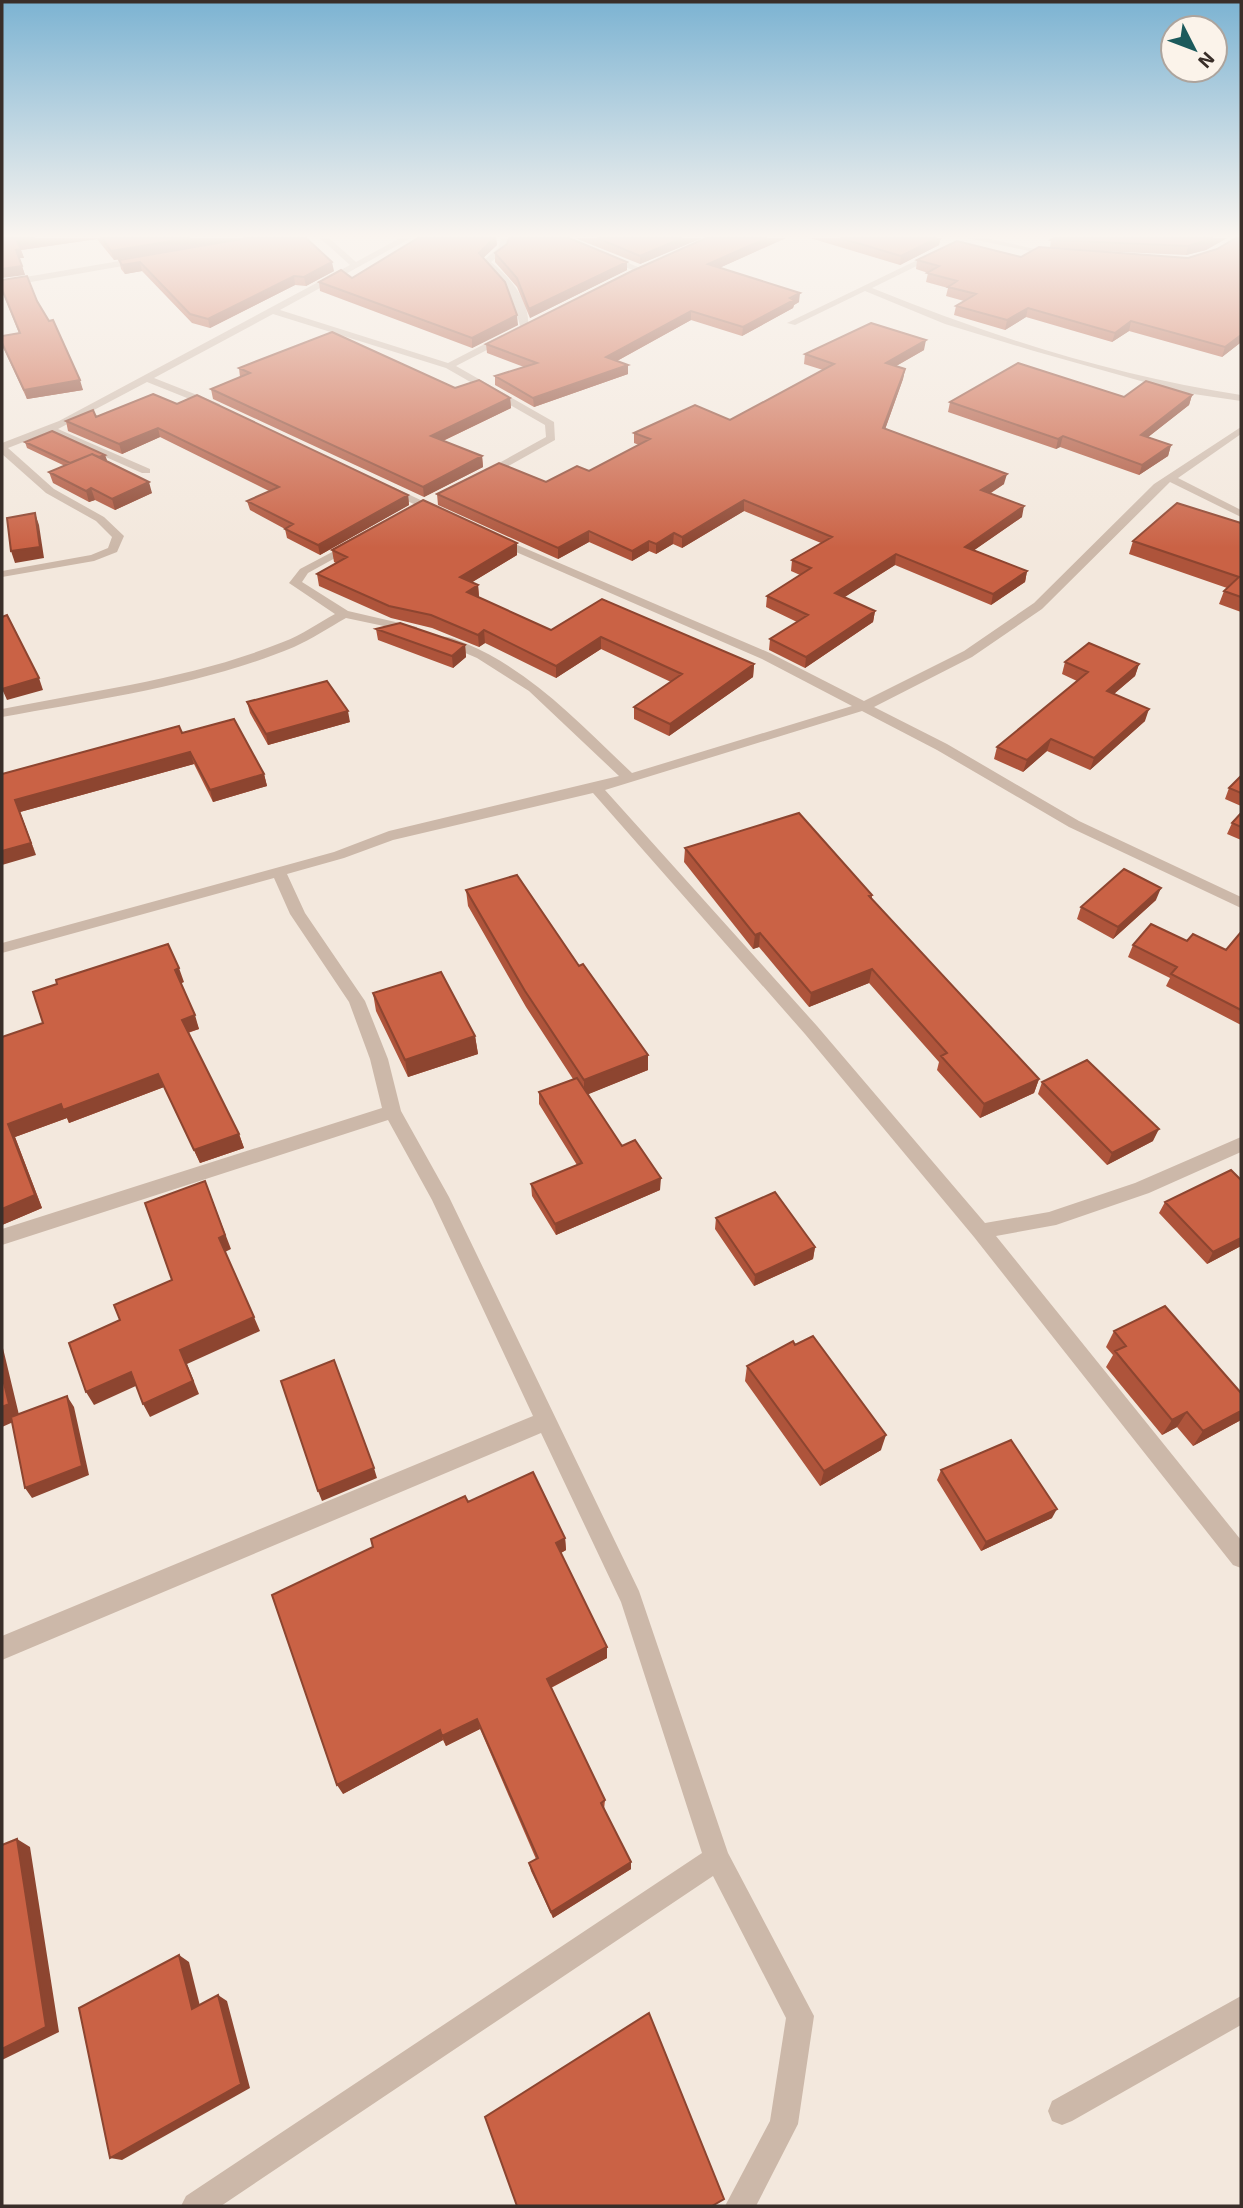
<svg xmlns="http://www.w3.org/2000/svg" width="1243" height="2208" viewBox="0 0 1243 2208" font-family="'Exo 2',sans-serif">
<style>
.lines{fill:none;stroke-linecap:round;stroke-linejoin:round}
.street{fill:#ccb8a9;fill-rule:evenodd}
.wall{fill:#ae543b}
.shaded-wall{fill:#8d4530}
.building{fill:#ca6245;stroke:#8d4530;stroke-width:2}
</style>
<rect width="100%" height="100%" fill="#f3e8dd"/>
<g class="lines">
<path class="street" d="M320,238H329L356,262L400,238H411L280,310L448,363L502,335H508V339L456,366L554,422L555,440L487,478H479V474L546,437L545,425L446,368L273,314L154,378L220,404V408H212L147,382L58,429L150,469V473H142L49,432L8,448L54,489L104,517L124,536L117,552L94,561L2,577V571L91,555L108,548L112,537L96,521L46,493L2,454V443L59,421L350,265Z
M501,238H509L506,250L491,262C510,277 531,302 528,328L520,326C511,289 507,287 482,262L499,247Z
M967,238H986L1057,254L1053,256Z
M938,250L941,254L872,288C990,336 1115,376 1241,395V401L1180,392L1034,351L945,324L865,291L795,325L787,323Z
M604,255H610L645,270L638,272L604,259Z
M143,257L146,262L2,287V281Z
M1241,427V434L1178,478L1241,510V517L1170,482L1042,609L972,657L874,707L947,744L1079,821L1241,897V908L1069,827L937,750L862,711L605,790L817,1026L985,1223L1049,1212L1135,1183L1241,1137V1152L1149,1193L1056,1225L996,1236L1241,1540V1568L1233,1565L974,1237L805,1034L593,793L393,840L344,858L287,874L305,913L365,1001L388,1059L401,1111L449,1197L639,1591L728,1853L814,2016L798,2124L756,2206H725L770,2121L786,2018L713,1876L221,2206H181L186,2196L702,1853L621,1602L541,1433L2,1660V1636L533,1416L432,1200L388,1120L2,1245V1229L382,1108L370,1059L349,1002L290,914L274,878L2,953V943L334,852L389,831L619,776L529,691L477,658L442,643V637C451,636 458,641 467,644C533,672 580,724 632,773L852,706L762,659L493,542V538H501L770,653L864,701L964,651L1034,603L1154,484Z
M385,487H393L446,512L436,514L385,491Z
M353,541L357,542V546L308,573L302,582L348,611L417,627V633L346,618C328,628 312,639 294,647C202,685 99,699 2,717V709C96,690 194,678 283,642C302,635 318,623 335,614L289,583L300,569Z
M1241,1996V2025L1072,2121L1062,2125L1052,2121L1048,2111L1052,2101Z"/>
</g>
<path class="wall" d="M2,238H246L114,260L97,239L21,250L24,258H19L25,275Z
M418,238H496L497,245L483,258L518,325L472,348L320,291L319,282L352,278Z
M575,238H702L640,264Z
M706,238H786L719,268L799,302L794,305L793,308L742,336L691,320L617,361L628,374L534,407L495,385V376L524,367L487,353L486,344Z
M810,238H942L940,240L939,245L900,265Z
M1054,238H1227L1206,250L1186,255L1100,251L1188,258L1217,249L1241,238V344L1240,343L1222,357L1129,331L1112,342L1026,317L1005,330L954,315L956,306L964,301L946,296L948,288L926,282L928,273L916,269L917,260L1021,257L1050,248L1051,240Z
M507,244L627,262V270L530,318L517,287L495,262V253Z
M119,260L334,271L306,286L295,285L210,328L192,323L142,271L125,274L121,269Z
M2,280L37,301L83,390L27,399L2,345V336L19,333L2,291Z
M924,350L896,366L905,369L903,379L885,429L1004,484L991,493L1022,517L974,550L1027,571L1025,582L991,605L895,565L844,597L875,611L873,622L805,668L769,650L770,639L797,622L766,607L767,596L800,575L791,571L792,560L821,543L744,511L682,548L673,544L656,554L649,551L632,561L589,542L558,559L438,505L437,494L546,482L589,471L639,445L634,443V433L730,420L823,370L804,364L805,354Z
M239,368L455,388L510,398L511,408L443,441L482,456L483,467L424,497L213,399L211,389L240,377Z
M1192,395L1189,405L1148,437L1171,445L1168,456L1139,475L1060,447L1056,449L948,412L950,402Z
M177,404L408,495L409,505L320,555L287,538L285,529L250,510L247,501L269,491L160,437L122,454L68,431L66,421Z
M25,442L107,460L105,461L152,493L115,510L95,500L89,502L53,483L49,472L65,466L27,448Z
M1241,523V612L1219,604L1224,591L1227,588L1129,554L1133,541Z
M332,550L517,555L472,582L478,585L479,597L551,630L602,599L754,664L753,677L669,736L634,719V707L671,682L601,649L556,678L485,643L479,647L432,628L391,618L319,586L317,574L336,563L334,562Z
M376,629L465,645L466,657L453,668L378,640Z
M1065,662L1139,664L1135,676L1114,694L1145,721L1090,770L1047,751L1023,772L994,759L997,747L1077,681L1062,674Z
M247,702L350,722L268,745L250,713Z
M182,733L264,774L267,786L213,802L194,764L20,812L36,855L2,774Z
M1241,776V806L1225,799L1229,788Z
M1241,813V840L1227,834L1232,823Z
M685,848L872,895V899L1039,1079L1034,1093L980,1118L937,1070L939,1062L869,983L809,1007L759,947L753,949L684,862Z
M466,890L579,966L648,1055V1070L588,1094L622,1146L660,1190L556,1235L532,1196L531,1184L577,1165L539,1104V1092L573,1079L526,1007L468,906Z
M1156,900L1113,939L1077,919L1081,907Z
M1241,932V1025L1166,986L1170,978L1128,957L1133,945L1187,941L1226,950Z
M184,982L181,983L199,1029L188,1033L239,1134L244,1148L200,1163L164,1087L69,1123L67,1118L15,1137L42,1208L2,1225V1037Z
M373,993L475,1036L478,1054L408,1077L376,1011Z
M1042,1082L1153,1141L1107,1165L1038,1094Z
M1241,1180V1246L1207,1264L1159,1213L1165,1202Z
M716,1218L815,1247L813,1259L754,1286L715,1229Z
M1114,1331L1241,1393V1420L1193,1446L1177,1427L1162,1435L1106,1367L1113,1355L1106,1347Z
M795,1345L881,1450L820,1486L745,1381L747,1366Z
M941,1470L1052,1518L981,1551L937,1480Z
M468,1502L565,1538L566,1550L561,1553L607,1647V1658L551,1688L605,1800L604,1810L631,1869L553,1918L531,1871L529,1863L536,1859L480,1729L446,1746L443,1740L343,1794Z"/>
<path class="shaded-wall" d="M35,238L97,239L21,250L24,258H18L16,250L17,241Z
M190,238H246L114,260L111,251Z
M494,238H496L497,245L479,262V253Z
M682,238H702L640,264V256Z
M767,238H786L708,273V264Z
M933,238H942L940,240L939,245L900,265L901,256Z
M1213,238H1227L1206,250L1186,255L1188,246Z
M140,262L142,271L125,274L122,265Z
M332,262L334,271L306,286L304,277Z
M627,262V270L530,318L529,309Z
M22,266L25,275L2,278V269Z
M294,276L295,285L210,328L208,319Z
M800,293L799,302L794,305L793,308L742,336L743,327Z
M1028,308L1026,317L1005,330L1007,320Z
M691,311V320L606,367V357Z
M517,315L518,325L472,348V338Z
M1131,321L1129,331L1112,342L1115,333Z
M1241,335L1240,343L1222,357L1225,347Z
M926,340L924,350L884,373L886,363Z
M628,365V374L534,407L533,398Z
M905,369L903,379L882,438L883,428Z
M80,380L83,390L27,399L24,390Z
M1192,395L1189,405L1138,445L1141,435Z
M510,398L511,408L432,446L431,436Z
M158,428L160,437L122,454L119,444Z
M1063,436L1060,447L1056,449L1058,439Z
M1171,445L1168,456L1139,475L1142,465Z
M105,455L107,460L79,472L77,466Z
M482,456L483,467L424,497L423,487Z
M1007,474L1004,484L979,500L981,490Z
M149,482L152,493L115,510L112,499Z
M91,488L95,500L89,502L86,491Z
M408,495L409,505L320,555L318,545Z
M744,500V511L682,548V537Z
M1024,506L1022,517L963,558L965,547Z
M35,513L39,525L44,558L15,563L11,551Z
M589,531V542L558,559V548Z
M674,533L673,544L656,554V544Z
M649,541V551L632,561V551Z
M517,543V555L461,589L460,577Z
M896,554L895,565L834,604L835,593Z
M1027,571L1025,582L991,605L993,594Z
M478,585L479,597L467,592Z
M875,611L873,622L805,668L806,657Z
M484,630L485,643L479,647L478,635Z
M601,637V649L556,678V666Z
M465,645L466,657L453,668L452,656Z
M754,664L753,677L669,736L670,724Z
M1139,664L1135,676L1103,703L1107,691Z
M39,678L43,690L7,700L2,689Z
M1149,709L1145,721L1090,770L1094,758Z
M348,711L350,722L268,745L266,734Z
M1051,739L1047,751L1023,772L1027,760Z
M190,752L194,764L20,812L36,855L2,865V851L15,800Z
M264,774L267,786L213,802L210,790Z
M1161,888L1156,900L1113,939L1118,927Z
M760,933L759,947L753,949L755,935Z
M179,968L184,982L180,984L175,970Z
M872,969L869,983L809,1007L811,993Z
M195,1015L199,1029L186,1033L182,1020Z
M475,1036L478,1054L408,1077L405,1060Z
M648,1055V1070L584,1096V1080Z
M158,1074L164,1087L69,1123L67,1118L15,1137L42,1208L2,1225V1209L8,1124L61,1104Z
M1039,1079L1034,1093L980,1118L984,1104Z
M1159,1129L1153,1141L1107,1165L1112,1153Z
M239,1134L244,1148L200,1163L194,1150Z
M661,1178L660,1190L556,1235L555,1224Z
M205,1181L231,1249L225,1252L219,1238Z
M1241,1238V1246L1207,1264L1213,1252Z
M815,1247L813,1259L754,1286L755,1275Z
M254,1317L260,1331L187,1364L199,1394L150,1417L143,1404L180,1350Z
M2,1344L20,1419L2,1427Z
M131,1372L138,1385L94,1405L86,1392Z
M67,1396L74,1407L89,1475L32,1498L25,1488Z
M1241,1411V1420L1193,1446L1203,1431Z
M1187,1412L1177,1427L1162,1435L1172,1420Z
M886,1435L881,1450L820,1486L824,1471Z
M374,1468L377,1478L322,1501L318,1491Z
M1057,1509L1052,1518L981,1551L986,1542Z
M565,1538L566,1550L557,1555L556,1543Z
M607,1647V1658L548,1689L547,1679Z
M477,1719L480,1729L446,1746L442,1736Z
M440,1730L443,1740L343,1794L337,1785Z
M17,1839L30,1847L59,2032L2,2060Z
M631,1862V1869L553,1918L551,1912Z
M179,1955L189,1962L202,2014L192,2009Z
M218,1995L227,2001L250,2088L122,2160L110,2158Z"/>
<path class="building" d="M2,238H35L17,241L21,249L16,250L22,266L2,269Z
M102,238H190L111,251Z
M247,238H306L332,262L304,277L294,276L208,319L190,314L140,262L122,265L119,260Z
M418,238H494L479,253L505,282L517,315L472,338L319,282L341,270L352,278Z
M509,238H569L627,262L529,309L517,278L495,253L507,244Z
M597,238H682L640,256Z
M706,238H767L708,264L800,293L790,298L794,300L743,327L691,311L606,357L628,365L533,398L495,376L537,363L486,344L632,271Z
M840,238H937L901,256Z
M1054,238H1213L1188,246L1051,240Z
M1236,238H1241V335L1225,347L1131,321L1115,333L1028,308L1007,320L956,306L976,294L948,287L957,281L927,273L939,266L917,260L957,241L1021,257L1039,247L1188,258L1217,249Z
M27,276L37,301L49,321L53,320L80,380L24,390L2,343V336L20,333L2,289V280Z
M871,323L926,340L886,363L905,369L883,428L1007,474L981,490L1024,506L965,547L1027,571L993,594L896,554L835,593L875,611L806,657L770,639L808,615L767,596L811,568L792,560L832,537L744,500L682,537L674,533L656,544L649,541L632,551L589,531L558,548L437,494L499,463L546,482L577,466L589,471L650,439L634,433L695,405L730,420L834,364L805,354Z
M332,332L455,388L479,380L510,398L431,436L482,456L423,487L211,389L250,373L239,368Z
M1018,363L1124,397L1146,381L1192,395L1141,435L1171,445L1142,465L1063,436L1058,439L950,402Z
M153,394L177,404L197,395L408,495L318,545L285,529L293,524L247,501L279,487L158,428L119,444L66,421L93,410L96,417Z
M52,431L105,455L99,457L92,454L70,463L25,442Z
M92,454L149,482L112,499L91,488L86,491L49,472Z
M423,500L517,543L460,577L478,585L467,592L551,630L602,599L754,664L670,724L634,707L682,674L601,637L556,666L484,630L478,635L431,615L389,606L317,574L347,557L332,550Z
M1177,503L1241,523V597L1224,591L1239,577L1133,541Z
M35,513L40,547L11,551L7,518Z
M7,615L39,678L2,689V617Z
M400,623L465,645L452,656L376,629Z
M1089,643L1139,664L1107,691L1149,709L1094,758L1051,739L1027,760L997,747L1088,672L1065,662Z
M327,681L348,711L266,734L247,702Z
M234,719L264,774L210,790L190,752L15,800L31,843L2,851V774L179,726L182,733Z
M1241,776V793L1229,788Z
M799,813L872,895L869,896L1039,1079L984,1104L941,1056L947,1053L872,969L811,993L760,933L755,935L685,848Z
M1241,813V827L1232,823Z
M1124,869L1161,888L1118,927L1081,907Z
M517,875L579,966L583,964L648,1055L584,1080L525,991L466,890Z
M1151,924L1187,941L1193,934L1226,950L1241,932V1010L1171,974L1177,967L1133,945Z
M168,944L179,968L175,970L195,1015L182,1020L239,1134L194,1150L158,1074L63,1110L61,1104L8,1124L35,1195L2,1209V1037L43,1023L33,992L57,984L56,980Z
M441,972L475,1036L405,1060L373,993Z
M1087,1060L1159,1129L1112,1153L1042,1082Z
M577,1078L622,1146L635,1140L661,1178L555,1224L531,1184L582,1163L539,1092Z
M1231,1170L1241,1180V1238L1213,1252L1165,1202Z
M205,1181L225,1235L219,1238L254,1317L180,1350L193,1381L143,1404L131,1372L86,1392L69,1343L120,1320L114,1305L172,1280L145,1203Z
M775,1192L815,1247L755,1275L716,1218Z
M1165,1306L1241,1393V1411L1203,1431L1187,1412L1172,1420L1115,1351L1126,1346L1114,1331Z
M813,1336L886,1435L824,1471L747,1366L793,1341L795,1345Z
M334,1360L374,1468L318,1491L281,1381Z
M2,1375L9,1404L2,1407Z
M67,1396L82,1466L25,1488L11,1417Z
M1011,1440L1057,1509L986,1542L941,1470Z
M533,1472L565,1538L556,1543L607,1647L547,1679L605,1800L601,1803L631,1862L551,1912L529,1863L538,1858L477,1719L442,1736L440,1730L337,1785L272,1595L373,1547L371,1539L465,1496L468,1502Z
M17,1839L46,2027L2,2049V1845Z
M179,1955L192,2009L218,1995L241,2084L110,2158L79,2008Z
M649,2013L724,2199L712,2206H517L485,2117Z"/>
<linearGradient id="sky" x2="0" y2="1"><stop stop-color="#7cb3d2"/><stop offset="0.43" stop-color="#faf5f0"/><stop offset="1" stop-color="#faf5f0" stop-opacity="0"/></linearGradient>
<rect width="1243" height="548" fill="url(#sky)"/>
<rect width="1243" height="2208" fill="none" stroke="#392e29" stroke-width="7"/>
<g transform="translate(1194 49) rotate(132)"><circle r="33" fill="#fbf3ea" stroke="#ada49d" stroke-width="2"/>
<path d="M0-5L12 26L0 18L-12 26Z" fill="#1c5a5c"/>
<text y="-10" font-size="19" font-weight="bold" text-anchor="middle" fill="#392e29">N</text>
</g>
</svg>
